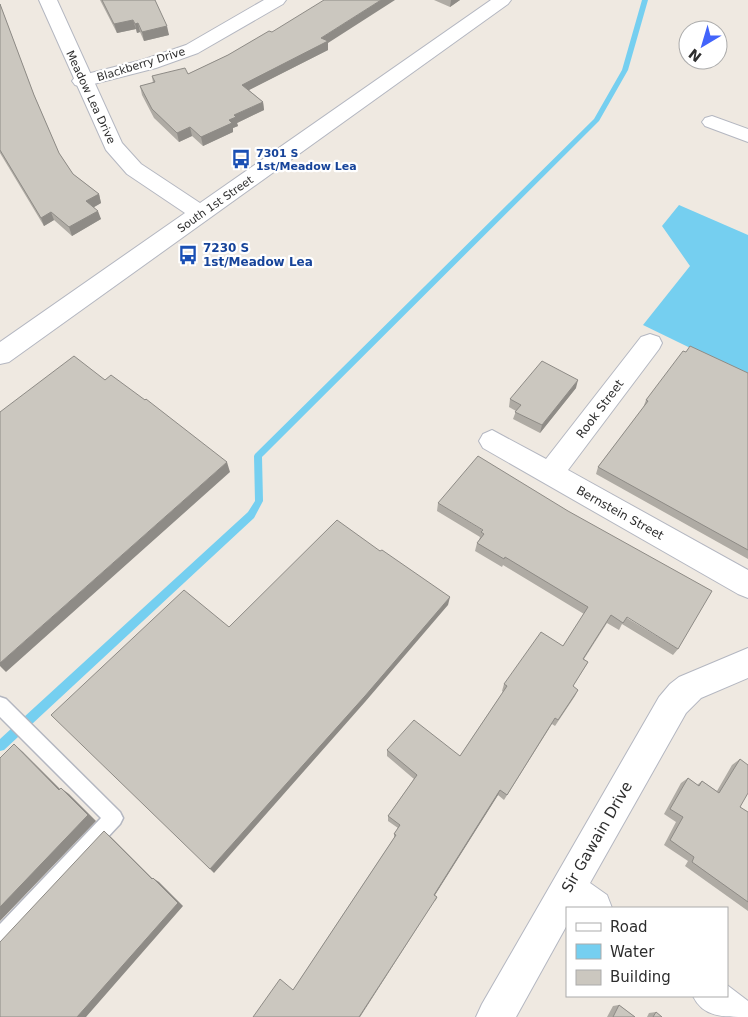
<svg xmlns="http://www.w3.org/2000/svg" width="748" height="1017" viewBox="0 0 748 1017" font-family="'DejaVu Sans',sans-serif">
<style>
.water{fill:#75cff0}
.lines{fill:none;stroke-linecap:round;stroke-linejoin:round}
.stream{fill:#75cff0;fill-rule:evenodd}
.lane-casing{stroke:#b4b7c1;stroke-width:3}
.street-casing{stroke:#b4b7c1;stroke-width:2}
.secondary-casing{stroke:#b4b7c1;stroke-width:2}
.lane{fill:#fff;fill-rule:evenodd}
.street{fill:#fff;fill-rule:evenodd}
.secondary{fill:#fff;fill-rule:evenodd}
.wall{fill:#afaba4}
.shaded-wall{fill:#8e8b86}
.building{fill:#cbc7bf;stroke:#8e8b86}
.labels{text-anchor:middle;stroke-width:4.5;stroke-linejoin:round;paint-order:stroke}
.far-street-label{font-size:11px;fill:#2e2e2e;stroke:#fff}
.far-transit-label{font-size:11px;font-weight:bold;fill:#164399;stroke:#fff;text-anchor:start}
.transit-label{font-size:12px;font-weight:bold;fill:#164399;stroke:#fff;text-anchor:start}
.street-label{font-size:12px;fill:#2e2e2e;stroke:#fff}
.near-street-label{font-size:15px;fill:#2e2e2e;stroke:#fff}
</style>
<rect width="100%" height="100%" fill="#efe9e1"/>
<path class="water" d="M679,205L748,235V376L643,325L690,266L662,226Z"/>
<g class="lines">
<path class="stream" d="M642,0H648L628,70L599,121L262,457L263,501L254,518L4,750L0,751V739L248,512L255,501L254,456L255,454L594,119L622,70Z"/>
<defs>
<path id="lane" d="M0,697L6,699L120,812L123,818L120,824L7,945L0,948V924L101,818L0,717Z"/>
<path id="street" d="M264,0H286L283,4L198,53L156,68L82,87L75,85L72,81L75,77L142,60L186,45Z
M712,116L748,129V142L705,126L702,122L705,118Z
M650,334L659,337L662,343L659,349L568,470L748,570V598L738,594L483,448L479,441L483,434L492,430L546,459L641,337Z
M748,648V678L701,698L686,713L590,883L607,895L612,908H567V925L516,1017H476L482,1004L659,697L670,684L679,677Z
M727,985L748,1001V1017C722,1017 703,1017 693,996H727Z"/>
<path id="secondary" d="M39,0H57L122,143L141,164L200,203L491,0H511L508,4L9,362L0,364V342L185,213L127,174L106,150Z"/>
</defs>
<use href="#lane" class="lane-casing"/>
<use href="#street" class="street-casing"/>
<use href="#secondary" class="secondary-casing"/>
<use href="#lane" class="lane"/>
<use href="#street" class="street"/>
<use href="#secondary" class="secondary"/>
</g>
<path class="wall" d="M100,0H155L169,35L144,41L140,32L137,33L136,29L117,33Z
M434,0H460L450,7Z
M0,4L34,95L59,153L73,174L99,194L101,203L94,207L101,219L72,236L54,220L44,226L0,153Z
M272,32L328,43V50L249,90L263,102L264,110L237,123L238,126L233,128V132L203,146L192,136L179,142L154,118L142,95L140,86L153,83L152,76L188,74L228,55Z
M686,352L748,373V559L596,474L598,467L643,408L646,400Z
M576,388L540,433L513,419L516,411L509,407L510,399Z
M438,503L678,649L673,655L622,624L619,630L607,623L584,659L588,662L573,686L578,690L575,696L555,726L552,724L504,800L498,795L435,895L437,897L436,900L293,990L394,838V834L398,828L388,821V816L414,779L387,756V750L460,756L503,692L502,691L504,684L563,646L584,614L503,565L502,567L475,551L477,543L479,540L480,537L437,511Z
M740,759V807L748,812V911L685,866L688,861L664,845L676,822L664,814L681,783L688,778L697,785L702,781L717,791L732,765Z
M619,1005L635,1017H607L613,1006Z
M656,1012L662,1017H647L649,1013Z"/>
<path class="shaded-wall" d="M381,0H395L328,43V50L243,93L242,85L321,38Z
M451,0H460L450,7Z
M133,20L136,29L117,33L114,24Z
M138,23L140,32L137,33L135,24Z
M167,26L169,35L144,41L142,32Z
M263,102L264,110L237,123L238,126L233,128V132L203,146L201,137L229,120L234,115Z
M190,127L192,136L179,142L177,133Z
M99,194L101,203L89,210L86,201Z
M98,211L101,219L72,236L69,227Z
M51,212L54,220L44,226L41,218Z
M578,380L576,388L540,433L542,425Z
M227,462L230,472L6,672L0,666V663Z
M450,597L448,605L365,702L214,873L210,869Z
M14,744L23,752L67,796L59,790Z
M61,788L69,794L96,821L0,921V907Z
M500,790L498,795L433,898L434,895Z
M104,831L111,837L158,884L152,879Z
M153,878L159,882L183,906L86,1017H77Z
M437,897L360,1017H359Z"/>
<path class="building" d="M102,0H155L167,26L142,32L138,23L135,24L133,20L114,24Z
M324,0H381L321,38L328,41L242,85L263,102L234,115L236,117L229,120L232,123L201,137L190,127L177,133L152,109L140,86L155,82L152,76L185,68L188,74L228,55L269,31L272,32Z
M0,4L34,95L59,153L73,174L99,194L86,201L98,211L69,227L51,212L41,218L0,150Z
M690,346L748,373V550L598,467L648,401L646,400L683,351L686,352Z
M74,356L105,380L111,375L145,400L146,399L227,462L0,663V412Z
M542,361L578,380L542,425L515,412L521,405L510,399Z
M478,456L568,511L712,591L678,649L627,617L623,623L611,615L583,659L588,662L573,686L578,690L558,720L555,718L507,795L500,790L434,895L437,897L359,1017H253L280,979L293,990L396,835L394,834L400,825L388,816L417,775L387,750L414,720L460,756L507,686L504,684L541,632L563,646L588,607L505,557L504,559L477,543L484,534L481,532L483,530L438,503Z
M337,520L380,551L382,550L450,597L365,696L210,869L51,715L184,590L229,627Z
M14,744L59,790L61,788L88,815L0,907V758Z
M740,759L748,765V793L740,807L748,812V902L692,862L694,857L670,840L683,817L670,809L688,778L699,786L702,781L719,793Z
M104,831L152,879L153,878L178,903L77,1017H0V942Z
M619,1005L635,1017H613Z
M656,1012L662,1017H653Z"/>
<defs>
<symbol id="bus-bare" viewBox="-9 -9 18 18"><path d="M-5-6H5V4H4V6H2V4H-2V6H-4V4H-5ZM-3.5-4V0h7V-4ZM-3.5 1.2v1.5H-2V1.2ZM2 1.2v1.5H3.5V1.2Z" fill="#1a4fb4" stroke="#fff" stroke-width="2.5" paint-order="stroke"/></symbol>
</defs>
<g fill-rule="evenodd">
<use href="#bus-bare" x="227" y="145" width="28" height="28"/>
<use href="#bus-bare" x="174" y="241" width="28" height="28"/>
</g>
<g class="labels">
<g class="far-street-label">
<text transform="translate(141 64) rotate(-17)" y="4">Blackberry Drive</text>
<text transform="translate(91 97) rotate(65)" y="4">Meadow Lea Drive</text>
<text transform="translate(215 204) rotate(-35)" y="4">South 1st Street</text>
</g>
<g class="far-transit-label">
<text x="256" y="157">7301 S<tspan x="256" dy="13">1st/Meadow Lea</tspan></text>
</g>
<g class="transit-label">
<text x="203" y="252">7230 S<tspan x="203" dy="14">1st/Meadow Lea</tspan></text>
</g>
<g class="street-label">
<text transform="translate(600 409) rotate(-53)" y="4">Rook Street</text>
<text transform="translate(620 513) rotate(29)" y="4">Bernstein Street</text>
</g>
<g class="near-street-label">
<text transform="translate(597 837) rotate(-60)" y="5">Sir Gawain Drive</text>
</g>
</g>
<rect x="566" y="907" width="162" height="90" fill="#ffffff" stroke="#ababab"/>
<rect x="576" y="923" width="25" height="8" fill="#ffffff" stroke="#ababab"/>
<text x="610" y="932" font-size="15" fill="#2e2e2e">Road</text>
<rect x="576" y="944" width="25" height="15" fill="#75cff0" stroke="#ababab"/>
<text x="610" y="957" font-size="15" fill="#2e2e2e">Water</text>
<rect x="576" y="970" width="25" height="15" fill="#cbc7bf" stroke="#ababab"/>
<text x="610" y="982" font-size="15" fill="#2e2e2e">Building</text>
<g transform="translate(703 45) rotate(218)"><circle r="24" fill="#ffffff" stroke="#ababab"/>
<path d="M0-4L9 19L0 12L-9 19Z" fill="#4264fb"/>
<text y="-8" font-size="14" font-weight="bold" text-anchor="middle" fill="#2e2e2e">N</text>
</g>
</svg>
